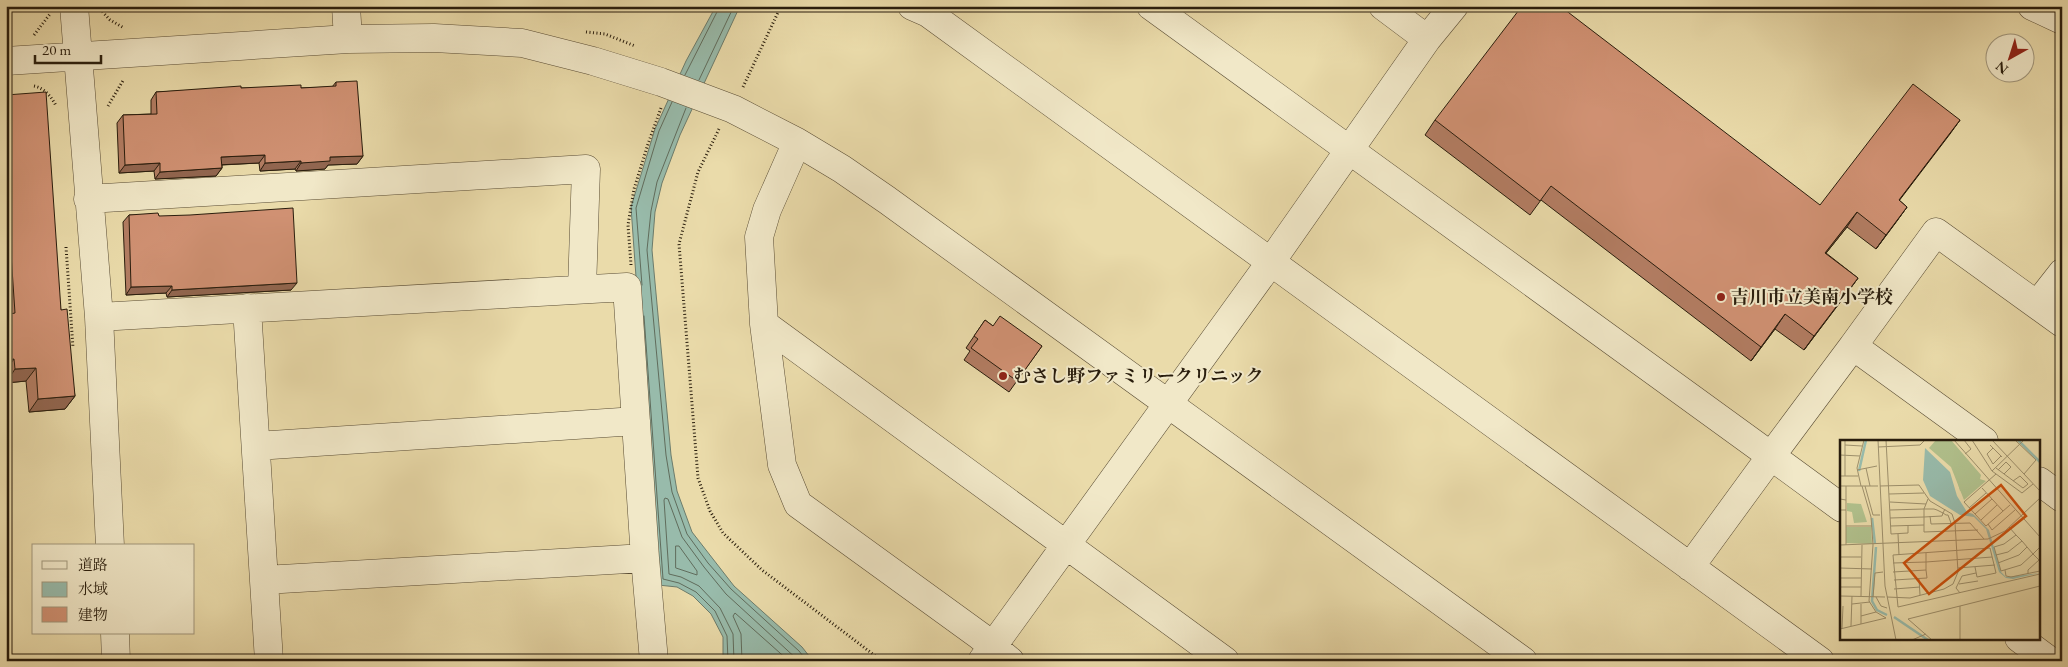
<svg xmlns="http://www.w3.org/2000/svg" width="2068" height="667" viewBox="0 0 2068 667" font-family="'EB Garamond','Noto Serif JP',serif">
<style>
.water{fill:#98bbab;stroke:#6c7c6c}
.lines{fill:none;stroke-linecap:round;stroke-linejoin:round}
.shore{stroke:#606c5c;stroke-width:1}
.minor-casing{stroke:#594c34;stroke-width:29}
.path{stroke:#291d0d;stroke-width:3;stroke-dasharray:1 2.5;stroke-linecap:butt}
.minor{stroke:#f1e8c8;stroke-width:28}
.wall{fill:#b37d63;stroke:#291d0d}
.shaded-wall{fill:#926650;stroke:#291d0d}
.building{fill:#d09173;stroke:#291d0d}
.poi-dot{fill:#8f2418;stroke:#f1e8c8;stroke-width:2}
.labels{text-anchor:middle;stroke-width:4;stroke-linejoin:round;paint-order:stroke}
.poi-label{font-size:18px;font-weight:bold;fill:#291d0d;stroke:#f1e8c8;text-anchor:start}
.inset-river{fill:none;stroke:#98bbab;stroke-width:2.5}
.inset-road{fill:none;stroke:#9d8f6b;stroke-width:1}
.view{fill:#cb500c;fill-opacity:0.15;stroke:#cb500c;stroke-width:2.5}
.inset-edge{fill:none;stroke:#291d0d;stroke-width:2.5}
</style>
<rect width="100%" height="100%" fill="#eadbaa"/>
<filter id="stains"><feTurbulence type="fractalNoise" baseFrequency=".004" numOctaves="4"/><feColorMatrix values="0 0 0 0 .2 0 0 0 0 .09 0 0 0 0 .02 0 0 0 .5 -.17"/></filter>
<radialGradient id="worn" r=".72"><stop offset=".6" stop-color="#630" stop-opacity="0"/><stop offset="1" stop-color="#630" stop-opacity=".3"/></radialGradient>
<path class="water" d="M716,6H740L680,135L662,183L655,212L652,250L671,455L677,491L692,532L734,586L802,647L813,661H723V637L711,614L693,596L677,587L658,585L631,207L655,129L686,61Z"/>
<g class="lines">
<path class="shore" d="M685,75L720,6
M699,80L734,6
M686,108L657,182L651,211L647,250L666,455L672,492L687,534L708,563L731,589L799,651L807,661
M642,285L636,208L659,131L672,102
M644,316L663,579L679,583L696,592L715,611L727,636L728,661
M676,546H679L697,571V575L676,568Z
M734,661L733,634L720,608L699,586L681,577L669,574L664,500L665,498L668,499L682,537L704,567L726,594L799,661
M742,661L741,634L733,616L735,613L789,661"/>
<defs>
<path id="minor" d="M74,6L99,317L110,546
M346,6L348,39
M912,6L928,13L1820,661
M1151,6L1771,456L1853,346
M1383,6L1427,39
M2032,6L2062,20
M6,61L348,39L434,38L522,43L593,61L661,82L733,109L797,142L842,169L887,200L1523,661
M797,142L767,210L759,237L764,324L782,465L798,504L980,636L1010,661
M88,199L586,169L582,289
M2037,305L2062,273
M247,308L269,661
M99,317L627,287L645,558L654,661
M764,324L1225,661
M1984,441L1853,346L1936,232L2062,323
M256,446L636,421
M2039,481L2062,498
M1690,567L1771,456L1842,508
M264,580L645,558
M115,633L116,661
M2019,638L2050,661
M982,661L1270,263L1427,39L1454,6"/>
</defs>
<use href="#minor" class="minor-casing"/>
<path class="path" d="M100,9L110,20L124,28
M586,32L605,34L635,46
M34,35L50,14
M34,86C44,88 52,97 56,106
M743,87L781,6
M108,106L124,79
M719,129L698,172L679,244L698,478L710,511L723,533L762,570L882,661
M66,247L73,348
M631,265L628,225L634,189L648,144L661,108"/>
<use href="#minor" class="minor"/>
</g>
<path class="wall" d="M336,82L363,156L357,164L328,165L325,169L296,171L295,169L260,171L259,163L222,165V168L216,176L155,179L154,171L119,173L117,123L123,115L151,114V100L156,92L241,88H301L332,87Z
M6,95L61,310L75,396L65,409L29,412L26,381L6,383Z
M1435,120L1820,205L1960,120L1899,200L1907,207L1876,249L1847,227L1826,253L1858,278L1804,350L1775,329L1751,361L1541,200L1530,215L1425,135Z
M129,215L159,216L291,290L167,297L166,293L126,295L123,222Z
M985,320L993,326L1042,346L1009,392L964,360L970,351L966,348Z"/>
<path class="shaded-wall" d="M1960,120L1950,134L1889,214L1899,200Z
M265,155L259,163L216,165L221,157Z
M363,156L357,164L328,165L325,169L296,171L301,163L330,157Z
M301,161L295,169L260,171L265,163Z
M160,163L154,171L119,173L125,165Z
M222,168L216,176L155,179L160,172Z
M1907,207L1897,221L1876,249L1886,235Z
M1857,212L1847,227L1815,267L1825,253Z
M1858,278L1848,292L1804,350L1814,336Z
M297,283L291,290L167,297L172,290Z
M172,286L166,293L126,295L131,287Z
M1785,314L1775,329L1751,361L1761,347Z
M14,359L6,370V360Z
M36,368L26,381L6,383L15,369Z
M75,396L65,409L29,412L38,399Z"/>
<path class="building" d="M1522,6H1560L1820,205L1913,84L1960,120L1899,200L1907,207L1886,235L1857,212L1825,253L1858,278L1814,336L1785,314L1761,347L1551,186L1540,201L1435,120Z
M357,81L363,156L330,157V161L301,163V161L265,163V155L221,157L222,168L160,172V163L125,165L123,115L157,114L156,92L241,86V88L301,85V88L336,86V82Z
M46,92L61,310L67,309L75,396L38,399L36,368L15,369L14,359L6,360V321H11L10,314L15,313L6,180V95Z
M293,208L297,283L172,290V286L131,287L129,215L158,213L159,216L190,215Z
M1000,316L1042,346L1017,381L971,348L978,339L974,336L985,320L993,326Z"/>
<g class="poi-dot">
<circle cx="1721" cy="297" r="5"/>
<circle cx="1003" cy="376" r="5"/>
</g>
<g class="labels">
<g class="poi-label">
<text x="1731" y="303">吉川市立美南小学校</text>
<text x="1013" y="382">むさし野ファミリークリニック</text>
</g>
</g>
<g transform="translate(1840 440)">
<rect width="200" height="200" fill="#eadbaa"/>
<path d="M96,0H111L141,35L140,39L146,41L124,60L111,27L89,8ZM6,87H31L32,104L6,103Z" fill="#b1c18d"/>
<path d="M123,26L131,48L120,51L114,28ZM7,63L21,64L27,82L14,83L12,72L7,71ZM16,89H30V103L18,99Z" fill="#b1c18d"/>
<path d="M85,8L110,32L117,56L127,72L133,74L149,90L161,132L166,137L200,133L173,139L166,138L159,132L146,89L134,77L120,75L90,56L83,40Z" fill="#98bbab"/>
<path class="inset-river" d="M178,0L200,22M19,31L26,0M32,78L35,104M36,107L32,161L37,170L47,175M54,177L88,200"/>
<path class="inset-road" d="M38,0L45,146L56,200M46,0L51,94L68,93V85M114,0L200,97M124,0L131,9L125,14M132,0L152,31L182,53L193,44M152,0L200,51M175,0L196,20L184,34M5,5L22,6M150,5L162,17M38,7L80,5L85,0M153,8L147,14L153,24L161,16M0,15L20,16M26,28L30,46M156,28L183,48L188,44M17,30L37,26M158,30L166,22L171,27L164,34M152,31L184,0M156,34L124,62L146,86L170,65M0,36H18M5,36V0M173,41L180,36L188,44M0,46H38M21,46L17,28L24,0M22,46L31,77L33,105M25,46L33,75H40M40,46L79,45L90,61L112,74L115,83L118,132L113,144L104,149L70,158L47,157M142,48L163,71M49,54L84,53M50,62L86,64M129,68L146,53M105,69L103,73L102,76L84,77V69H94L97,70L103,73L106,75H108L111,83M6,70H0V59L6,60M50,70L84,69L88,59M135,74L152,59M90,76L91,84L130,83L144,99M50,78L84,77V92L138,90M141,80L157,65M148,84L152,90L175,70M6,86H32M51,86L84,85M169,87L176,95L182,101L193,114L181,125L161,131L154,107L164,104L176,95M58,94L59,115M0,105L148,99L165,91L200,58M6,105V46M200,107L193,114L200,121M156,115L168,112L182,101M0,117H21M53,123L86,122V113M158,123L179,115L187,107M135,127L137,137L156,133L150,108L53,115L58,167L200,134M0,128L32,129M118,128L155,125M86,130V122L152,117M165,130L166,136L171,137L200,131M53,132L86,130L87,138L54,140M188,134V130L199,120M0,138H21M79,139L80,155M119,144L138,141M0,147H21M54,149L80,147M120,153L116,148L122,136L136,133M0,156L45,157M21,156L22,105M33,157L35,133L43,132M36,157L41,166L47,168M12,164L30,162M120,166V200M21,176L36,172M21,184V164M11,186L12,156M0,189L46,178L36,172L29,161L33,105M2,189L3,166M72,200L86,194M92,200L68,179L200,146"/>
<path class="view" d="M161,45L186,76L89,154L64,123Z"/>
<rect width="200" height="200" class="inset-edge"/>
</g>
<rect width="2068" height="667" fill="none" stroke="#eadbaa" stroke-width="25"/>
<rect x="8" y="8" width="2053" height="652" fill="none" stroke="#291d0d" stroke-width="2.5"/>
<rect x="12" y="12" width="2043" height="642" fill="none" stroke="#291d0d"/>
<rect x="32" y="544" width="162" height="90" fill="#f1e8c8" stroke="#a1977d"/>
<rect x="42" y="561" width="25" height="8" fill="#f1e8c8" stroke="#a1977d"/>
<text x="78" y="570" font-size="15" fill="#291d0d">道路</text>
<rect x="42" y="582" width="25" height="15" fill="#98bbab" stroke="#a1977d"/>
<text x="78" y="594" font-size="15" fill="#291d0d">水域</text>
<rect x="42" y="607" width="25" height="15" fill="#d09173" stroke="#a1977d"/>
<text x="78" y="620" font-size="15" fill="#291d0d">建物</text>
<g transform="translate(2010 58) rotate(219)"><circle r="24" fill="#f1e8c8" stroke="#a1977d"/>
<path d="M0-4L9 19L0 12L-9 19Z" fill="#8f2418"/>
<text y="-8" font-size="14" font-weight="bold" text-anchor="middle" fill="#291d0d">N</text>
</g>
<path d="M35 55v8h66v-8" fill="none" stroke="#291d0d" stroke-width="2.5"/>
<text x="42" y="55" font-size="15" fill="#291d0d" stroke="#f1e8c8" stroke-width="4" paint-order="stroke">20 m</text>
<rect width="100%" height="100%" filter="url(#stains)"/>
<rect width="100%" height="100%" fill="url(#worn)"/>
</svg>
